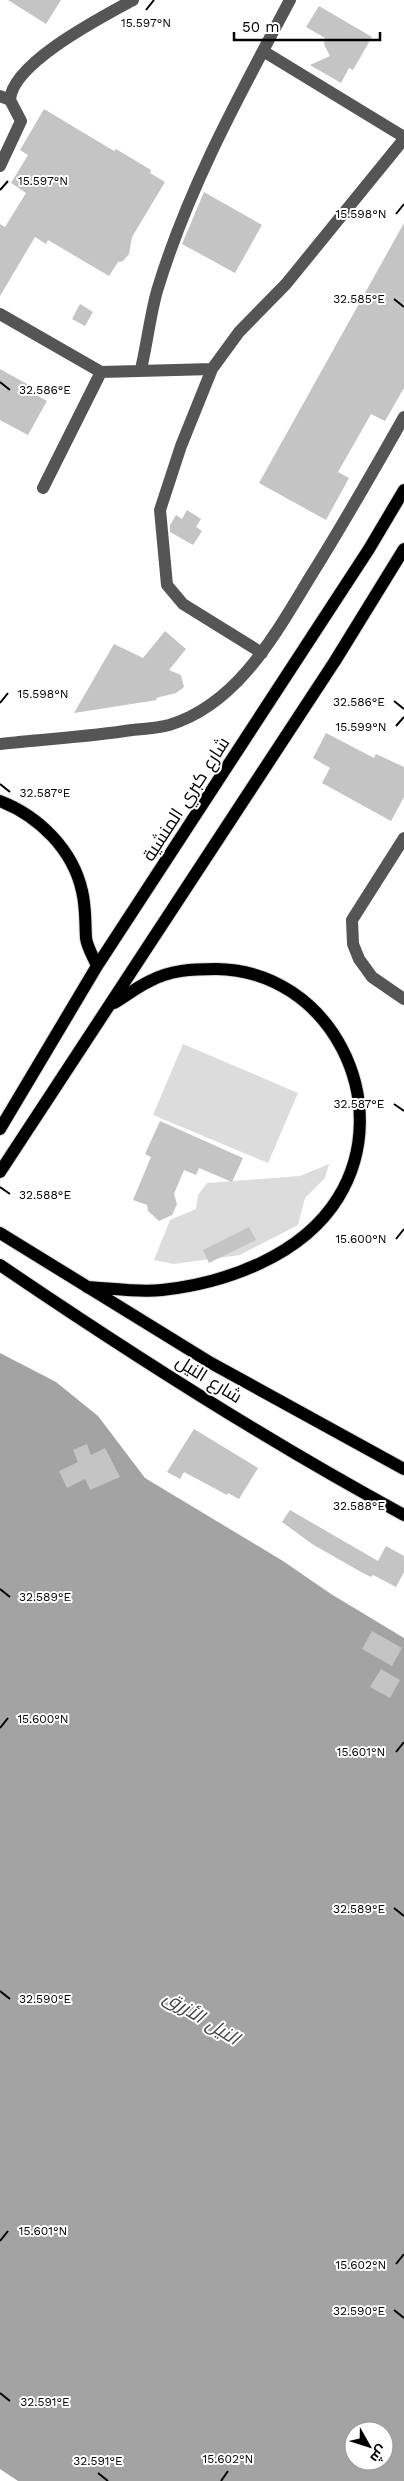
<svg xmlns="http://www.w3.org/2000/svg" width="404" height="2481" viewBox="0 0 404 2481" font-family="'Work Sans',Cairo,sans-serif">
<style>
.green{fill:#dcdcdc}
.water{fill:#a3a3a3;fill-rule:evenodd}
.building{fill:#c4c4c4}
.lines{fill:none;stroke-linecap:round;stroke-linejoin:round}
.major-casing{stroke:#dbdbdb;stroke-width:14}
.minor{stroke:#555;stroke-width:12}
.major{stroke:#000;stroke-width:12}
.ticks{fill:none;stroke:#000;stroke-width:2}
.labels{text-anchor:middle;stroke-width:4;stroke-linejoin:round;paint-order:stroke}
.street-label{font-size:18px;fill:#000;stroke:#fff}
.water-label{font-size:19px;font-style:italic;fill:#444;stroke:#fff}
.ticks-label{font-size:12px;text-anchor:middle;fill:#000;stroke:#fff;stroke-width:4;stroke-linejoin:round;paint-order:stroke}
</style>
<rect width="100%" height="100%" fill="#fff"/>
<path class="green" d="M183,1044L298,1093L268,1163L153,1115Z
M329,1164L325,1178L305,1198L298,1225L240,1255L174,1264L154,1260L170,1220L196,1209L198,1195L207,1183L300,1176Z"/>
<path class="water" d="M0,1353L56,1382L98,1416L145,1478L283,1561L331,1594L404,1638V2481H18L0,2469ZM354,2431H384V2461H354Z"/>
<path class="building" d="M8,0H61L46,24Z
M319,6L372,37L353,70L349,68L341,83L310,65L330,56L324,44L325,38L306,27Z
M44,109L114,151L116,149L151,170L150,173L165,182L132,237L129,254L123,261L118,262L109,276L48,240L46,244L35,237L0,296V224L5,227L26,193L11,183L28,155L20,150Z
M204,192L262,225L235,273L182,244Z
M404,223V388L385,421L371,414L338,472L349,478L326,520L259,483Z
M80,304L93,312L85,326L72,319Z
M0,369L34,388L31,392L47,401L28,435L0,420Z
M187,510L201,519L196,527L202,531L193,545L170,532V525L176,515L182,519Z
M165,631L186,649L169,670L181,675L184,687L176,693L156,698L157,700L74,713L114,644L143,658Z
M326,733L374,758L376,754L404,767V797L391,821L322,783L330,768L313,758Z
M160,1121L243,1158L232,1182L199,1168L196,1175L184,1170L174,1194L177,1204L172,1215L159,1221L148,1211L147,1205L133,1200L151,1157L145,1154Z
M249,1227L256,1240L209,1263L203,1250Z
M194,1429L258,1468L239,1499L228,1493L227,1495L184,1472L180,1479L167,1472Z
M87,1444L91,1455L105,1448L120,1477L90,1490L85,1479L67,1488L59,1471L78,1462L73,1450Z
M290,1510L378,1561L386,1546L404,1556V1572L396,1587L373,1575L371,1577L361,1572L312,1544L293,1530L282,1522Z
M372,1631L402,1648L392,1666L362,1649Z
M381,1669L400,1680L390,1698L370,1687Z"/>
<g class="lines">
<defs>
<path id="major" d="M0,801C39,816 73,850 82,891C86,907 85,922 86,938C87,947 94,958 97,966
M0,1129L97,966L369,549L404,490
M0,1172L335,661L404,549
M0,1233L211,1363L404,1469
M0,1265C131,1354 265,1440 404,1515
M87,1287C111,1288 138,1293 162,1290C226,1283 302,1256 338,1198C397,1103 330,970 216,969C193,969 170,970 150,981C137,987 126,996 114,1003"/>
</defs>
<use href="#major" class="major-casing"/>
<path class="minor" d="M263,51L404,137
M0,96L10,100L21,121L0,166
M10,100C12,63 102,17 133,0
M0,314L101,372L212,369
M141,369C147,344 150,316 157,291C188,188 240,94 290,0
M43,488L101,372
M262,653L183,604L167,585L160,510L181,446L212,369L239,332L286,284L404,139
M0,744C44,739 88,737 132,730C144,729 158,728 169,725C239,704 277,631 312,574C344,523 374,470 404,417
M404,838L352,920L353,944L359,959L372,977L404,999"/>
<use href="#major" class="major"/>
</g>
<path class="ticks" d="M146,10L154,0M0,190L8,181M396,214L404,204M394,299L404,307M0,382L10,390M394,701L404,709M0,703L8,693M396,726L404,717M0,784L10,792M394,1104L404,1111M0,1187L10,1194M396,1239L404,1229M394,1506L404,1514M0,1589L10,1597M0,1728L8,1718M396,1752L404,1742M394,1908L404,1916M0,1991L10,1999M0,2241L8,2231M396,2264L404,2254M394,2310L404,2318M0,2393L10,2401M98,2473L108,2481M221,2481L228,2471"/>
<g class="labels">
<g class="street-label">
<text transform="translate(186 799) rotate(-57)" y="6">شارع كبري المنشية</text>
<text transform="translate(209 1379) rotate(32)" y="6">شارع النيل</text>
</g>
<g class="water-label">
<text transform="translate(202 2017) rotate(32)" y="7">النيل الأزرق</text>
</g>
</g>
<g class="ticks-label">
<text x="146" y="27">15.597°N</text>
<text x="43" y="185">15.597°N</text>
<text x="361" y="218">15.598°N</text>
<text x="359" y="303">32.585°E</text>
<text x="45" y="394">32.586°E</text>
<text x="43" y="698">15.598°N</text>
<text x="359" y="706">32.586°E</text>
<text x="361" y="731">15.599°N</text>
<text x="45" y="797">32.587°E</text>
<text x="359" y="1108">32.587°E</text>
<text x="45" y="1199">32.588°E</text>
<text x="361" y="1243">15.600°N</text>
<text x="359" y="1510">32.588°E</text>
<text x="45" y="1601">32.589°E</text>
<text x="43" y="1723">15.600°N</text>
<text x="361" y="1756">15.601°N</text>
<text x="359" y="1913">32.589°E</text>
<text x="45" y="2003">32.590°E</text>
<text x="43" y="2235">15.601°N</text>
<text x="361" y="2269">15.602°N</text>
<text x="359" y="2315">32.590°E</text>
<text x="45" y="2406">32.591°E</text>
<text x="228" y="2463">15.602°N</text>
<text x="98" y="2465">32.591°E</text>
</g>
<g transform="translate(369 2446) rotate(129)"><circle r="24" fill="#ffffff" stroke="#999999"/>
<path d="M0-4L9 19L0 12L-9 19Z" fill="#000000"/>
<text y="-8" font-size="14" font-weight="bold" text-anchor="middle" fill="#000000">ش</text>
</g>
<path d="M234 32v8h146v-8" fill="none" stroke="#000000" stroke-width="2.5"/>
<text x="242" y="32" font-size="15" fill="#000000" stroke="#ffffff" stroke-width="4" paint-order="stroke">50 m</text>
</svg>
